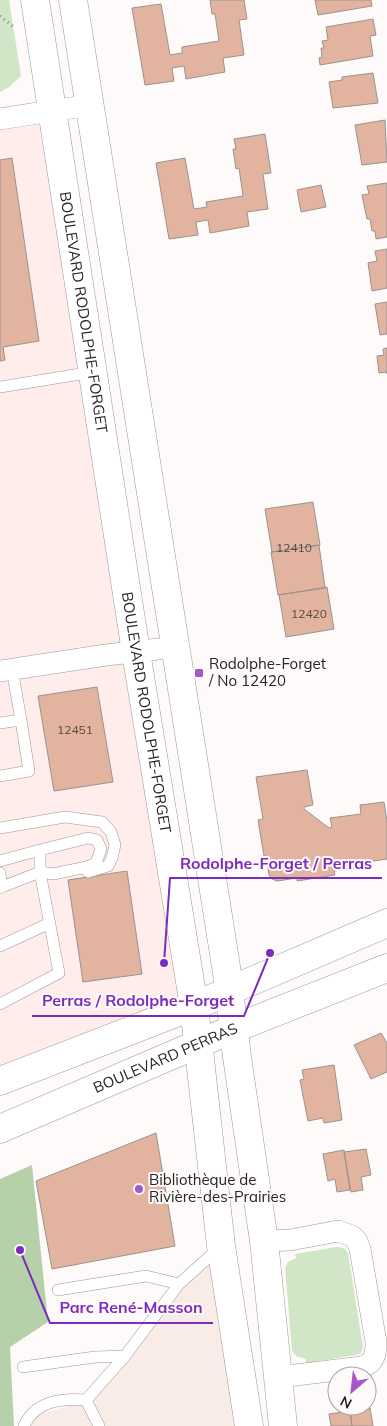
<svg xmlns="http://www.w3.org/2000/svg" width="387" height="1426" viewBox="0 0 387 1426" font-family="Mulish,sans-serif">
<style>
.commercial{fill:#feedeb}
.built{fill:#f9ece7}
.green{fill:#d1e5c7}
.forest{fill:#b6d1a9}
.building{fill:#e2b39f;stroke:#989391}
.lines{fill:none;stroke-linecap:round;stroke-linejoin:round}
.lane-casing{stroke:#9c9896;stroke-width:12}
.street-casing{stroke:#9c9896;stroke-width:22}
.secondary-casing{stroke:#9c9896;stroke-width:29}
.path{stroke:#8b8887;stroke-width:3;stroke-dasharray:1 4;stroke-linecap:butt}
.lane{stroke:#fff;stroke-width:11}
.street{stroke:#fff;stroke-width:21}
.secondary{stroke:#fff;stroke-width:28}
.poi-dot{fill:#a657c8;stroke:#fefaf9;stroke-width:2}
.labels{text-anchor:middle;stroke-width:4;stroke-linejoin:round;paint-order:stroke}
.number-label{font-size:12px;fill:#554843}
.street-label{font-size:15px;fill:#262424;stroke:#fefaf9}
.poi-label{font-size:15px;fill:#262424;stroke:#fefaf9;text-anchor:start}
.leader{fill:none;stroke:#7b2cbf;stroke-width:2}
.callout-dot{fill:#7b2cbf;stroke:#fefaf9;stroke-width:2}
.callout-label{font-size:16px;text-anchor:middle;font-weight:bold;fill:#7b2cbf;stroke:#fefaf9;stroke-width:4;stroke-linejoin:round;paint-order:stroke}
</style>
<rect width="100%" height="100%" fill="#fefaf9"/>
<path class="commercial" d="M53,110L194,1006L0,1084V119Z"/>
<path class="built" d="M221,1246L249,1426H24L27,1419L86,1400L179,1284Z"/>
<path class="green" d="M0,0H9L21,76L9,87L0,92Z
M337,1247L344,1248L348,1253L363,1347L361,1353L356,1355L306,1363V1359L296,1356L292,1351L285,1267L288,1262L296,1258L295,1254Z"/>
<path class="forest" d="M32,1165L48,1322L10,1347L14,1426H0V1179Z"/>
<path class="building" d="M210,0H244L247,19L239,20L244,55L223,58L225,72L186,79L184,66L172,68L174,81L145,85L132,8L161,4L170,55L182,53V47L219,41L215,14H212Z
M315,0H371L372,6L318,15Z
M373,19L376,35L370,36L373,56L320,65L319,58L322,57L321,48H324L322,41L328,40L326,27Z
M373,73L378,103L333,108L329,82L342,80V77Z
M385,120L387,162L362,165L355,125Z
M265,134L271,173L263,174L268,209L247,212L249,226L210,233L208,220L196,222L198,235L169,239L156,163L185,158L194,209L207,207L206,202L243,196L239,168L236,169L233,149H236L234,139Z
M12,158L39,341L3,347L5,360L0,361V160Z
M387,183V237L376,239L375,231H372L370,219H367L362,195L369,194L367,186Z
M321,185L326,207L301,212L297,190Z
M387,249V288L372,291L368,263L377,261L375,251Z
M387,302V334L380,335L375,304Z
M387,348V374V372L379,373L377,356L384,355L383,349Z
M313,502L320,545L272,552L265,509Z
M319,545L325,588L278,595L271,552Z
M327,587L334,629L286,637L279,595Z
M97,687L113,782L54,791L38,696Z
M307,770L313,805L304,807V809L329,828L332,827L330,818L361,814L360,805L384,802L387,821V859L367,862L368,866L334,871L335,875L297,881V878L277,881L272,879L269,875L266,856H264L258,820L263,819L256,777Z
M127,871L142,974L83,982L68,880Z
M381,1033L387,1043V1072L371,1079L354,1045Z
M334,1065L342,1120L324,1123L323,1118L308,1121L300,1080L304,1079L302,1070Z
M156,1133L175,1246L52,1269L36,1181Z
M366,1149L371,1175L361,1177L363,1190L351,1192L344,1152Z
M344,1150L350,1190L337,1192L335,1179L328,1181L323,1154Z
M370,1408L373,1426H352L350,1411Z
M350,1411L352,1426H331L329,1414Z"/>
<g class="lines">
<defs>
<path id="lane" d="M0,387L93,372
M12,669L21,720
M0,723L21,720L29,771L0,776
M0,828L65,817L102,822L111,832L115,845L112,858L108,866L88,872
M0,861L40,850
M0,873L2,887L0,888
M0,946L50,923
M0,1004L59,973L40,872V850L88,838L97,840L101,849L96,863L87,867L53,874L40,872L2,887
M58,1290L146,1276L179,1284
M23,1367L95,1357L125,1356
M86,1400L125,1356L179,1284L219,1248
M24,1426C35,1401 61,1398 86,1400L99,1426"/>
<path id="street" d="M0,119L90,105
M0,671L106,655L176,647
M264,1241L290,1240L338,1231L352,1236L357,1241L360,1249L376,1342C376,1353 375,1363 362,1367L279,1377"/>
<g id="secondary">
<path id="s1" d="M35,0L136,652L194,1006L221,1246L249,1426"/>
<path d="M73,0L227,973L237,1057L264,1241L283,1426"/>
<path d="M0,1081L194,1006L387,923"/>
<path id="s2" d="M0,1129L233,1029L387,968"/>
</g>
</defs>
<use href="#lane" class="lane-casing"/>
<use href="#street" class="street-casing"/>
<use href="#secondary" class="secondary-casing"/>
<path class="path" d="M0,16L15,28"/>
<use href="#lane" class="lane"/>
<use href="#street" class="street"/>
<use href="#secondary" class="secondary"/>
</g>
<g class="poi-dot">
<rect x="194" y="668" width="10" height="10" rx="2.5"/>
<circle cx="139" cy="1189" r="5"/>
</g>
<g class="labels">
<g class="number-label">
<text x="294" y="552">12410</text>
<text x="309" y="618">12420</text>
<text x="75" y="734">12451</text>
</g>
<g class="street-label">
<text dy="5" stroke="none"><textPath href="#s1" startOffset="316">BOULEVARD RODOLPHE-FORGET</textPath></text>
<text dy="5" stroke="none"><textPath href="#s1" startOffset="721">BOULEVARD RODOLPHE-FORGET</textPath></text>
<text dy="5" stroke="none"><textPath href="#s2" startOffset="180">BOULEVARD PERRAS</textPath></text>
</g>
<g class="poi-label">
<text x="209" y="669">Rodolphe-Forget<tspan x="209" dy="17">/ No 12420</tspan></text>
<text x="149" y="1185">Bibliothèque de<tspan x="149" dy="17">Rivière-des-Prairies</tspan></text>
</g>
</g>
<path class="leader" d="M164 963L170 878H382M270 953L244 1016H32M20 1250L50 1323H213"/>
<g class="callout-dot">
<circle cx="164" cy="963" r="5"/>
<circle cx="270" cy="953" r="5"/>
<circle cx="20" cy="1250" r="5"/>
</g>
<g class="callout-label">
<text x="276" y="869">Rodolphe-Forget / Perras</text>
<text x="138" y="1006">Perras / Rodolphe-Forget</text>
<text x="131" y="1313">Parc René-Masson</text>
</g>
<g transform="translate(352 1391) rotate(208)"><circle r="24" fill="#fefaf9" stroke="#a8a4a4"/>
<path d="M0-4L9 19L0 12L-9 19Z" fill="#a657c8"/>
<text y="-8" font-size="14" font-weight="bold" text-anchor="middle" fill="#262424">N</text>
</g>
</svg>
